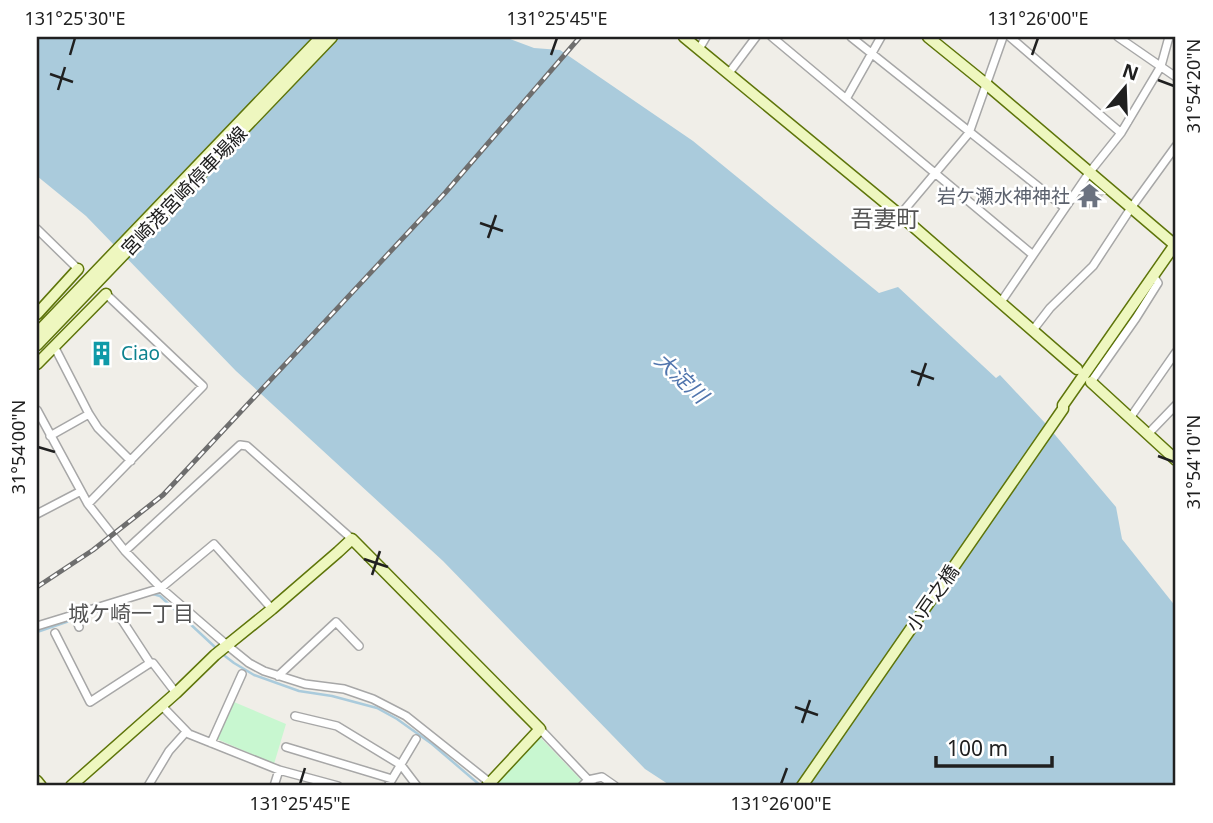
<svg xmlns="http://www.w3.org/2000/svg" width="1213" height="823" viewBox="0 0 1213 823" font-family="'Noto Sans','Noto Sans JP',sans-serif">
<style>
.religious{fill:#cecece}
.park{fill:#c8f7d0}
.water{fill:#aacbdc}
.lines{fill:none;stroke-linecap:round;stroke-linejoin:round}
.stream{stroke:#aacbdc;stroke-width:2.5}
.street-casing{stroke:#a7a7a7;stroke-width:10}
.secondary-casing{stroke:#5e750a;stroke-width:13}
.street{stroke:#fff;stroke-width:7}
.secondary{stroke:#eef7bf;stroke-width:10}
.rail-casing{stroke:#6e6e6e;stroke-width:5}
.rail{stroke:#fff;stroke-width:2.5;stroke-dasharray:8;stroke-linecap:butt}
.ticks{fill:none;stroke:#202020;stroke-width:2.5}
.labels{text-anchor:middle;stroke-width:5;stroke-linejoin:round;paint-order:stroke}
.street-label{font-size:19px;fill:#202020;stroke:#fff}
.worship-label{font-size:19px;fill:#5b616d;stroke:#fff;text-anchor:end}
.culture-label{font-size:19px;fill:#0d838f;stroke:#fff;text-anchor:start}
.water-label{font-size:21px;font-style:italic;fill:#5075ad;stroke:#fff}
.neighbourhood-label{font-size:21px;fill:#535353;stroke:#fff}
.quarter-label{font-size:23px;fill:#535353;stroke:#fff}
.neatline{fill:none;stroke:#202020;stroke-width:2.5}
.ticks-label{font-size:18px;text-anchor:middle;fill:#202020}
</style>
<rect width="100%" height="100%" fill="#f0eee8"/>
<path class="religious" d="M1089,182L1105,193L1092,210L1076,199Z"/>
<path class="park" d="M234,702L286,724L274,764L217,739Z
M539,736L582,781L577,786H501L497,782Z"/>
<path class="water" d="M37,37H505L534,48L560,50L693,141L879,293L898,287L996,378L1000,375L1045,423L1116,507L1122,539L1176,607V786H671L645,769L443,561L236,371L86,216L37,176Z"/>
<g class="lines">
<path class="stream" d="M153,594L160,596L216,648
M37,632L116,605
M221,653L234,663L254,675L299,691L332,696L377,708L397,719L432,744L481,786"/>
<defs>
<path id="street" d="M772,37L1033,255
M851,37L1065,208
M1010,37L1121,133
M1118,37L1176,77
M699,49L706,37
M729,73L756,37
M846,99L881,37
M900,215L969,133L1003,37
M37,229L78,269
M1001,302L1089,173L1121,133L1161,66L1169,37
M1033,330L1050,308L1093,266L1131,208L1176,146
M54,346L89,414L98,428L131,461
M1091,382L1136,318L1158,283L1154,277
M37,410L88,504L125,551L161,588L228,646L249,663L264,671L305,684L344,689L373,699L406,716L494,786
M1130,418L1176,352
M1148,434L1176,405
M50,436L89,414
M88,504L203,386L106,294
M37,514L81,491
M125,551L240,445L247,446L352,539
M118,614L150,663
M75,615L79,627
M37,626L161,588L214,544L272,609
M55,633L90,702L150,663H153L176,693
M278,676L336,622L359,646
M162,706L189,734L279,770L338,786
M295,716L337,726L401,765L417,786
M540,729L594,786
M211,743L242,674
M286,747L392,779
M148,786L169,751L186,732
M274,786L279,770
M388,786L416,739
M582,786L588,780L602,777L615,786"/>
<path id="secondary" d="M684,37L900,215L1077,369
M928,37L986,84L1175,245
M37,314L78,269
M37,333L321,37
M37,345L332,37
M37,364L106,294
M1091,382L1176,460
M37,781L41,786
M71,786L176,693L215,655L272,609L338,552L352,539L540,729L487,786
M802,786L1063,409V405L1176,243"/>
</defs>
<use href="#street" class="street-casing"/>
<use href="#secondary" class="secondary-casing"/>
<use href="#street" class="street"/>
<use href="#secondary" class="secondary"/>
<defs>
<path id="rail" d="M37,587L93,550L163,495L445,193L580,37"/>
</defs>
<use href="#rail" class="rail-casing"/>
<use href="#rail" class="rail"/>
</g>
<path class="ticks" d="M70,55L75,38M551,55L557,38M1032,55L1038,38M50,74L73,82M1158,80L1174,86M58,90L65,67M480,223L503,231M488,238L496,215M911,371L934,379M918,386L926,363M38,447L55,452M1158,456L1174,462M364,559L388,567M372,575L380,551M795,707L818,715M802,723L810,700M300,784L305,768M781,784L787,768"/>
<defs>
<symbol id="temple-bare" viewBox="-9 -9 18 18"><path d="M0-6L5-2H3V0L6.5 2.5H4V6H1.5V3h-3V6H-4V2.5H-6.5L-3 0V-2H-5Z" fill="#6b7280" stroke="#fff" stroke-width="2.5" paint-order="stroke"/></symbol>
<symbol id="building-bare" viewBox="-9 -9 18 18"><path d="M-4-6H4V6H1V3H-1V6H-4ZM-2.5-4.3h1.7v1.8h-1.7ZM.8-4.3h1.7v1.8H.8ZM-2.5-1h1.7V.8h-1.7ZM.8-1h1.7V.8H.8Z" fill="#0f9aa8" stroke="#fff" stroke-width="2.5" paint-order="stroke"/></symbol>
</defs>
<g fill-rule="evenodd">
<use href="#temple-bare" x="1072" y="178" width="35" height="35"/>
<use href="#building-bare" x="84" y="336" width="35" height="35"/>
</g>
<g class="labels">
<g class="street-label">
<text transform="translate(184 191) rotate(-46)" y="7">宮崎港宮崎停車場線</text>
<text transform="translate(932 598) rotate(-55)" y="7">小戸之橋</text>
</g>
<g class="worship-label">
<text x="1070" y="203">岩ケ瀬水神神社</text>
</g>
<g class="culture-label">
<text x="121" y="360">Ciao</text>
</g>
<g class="water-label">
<text transform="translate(681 378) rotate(43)" y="7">大淀川</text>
</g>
<g class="neighbourhood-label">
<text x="131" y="621">城ケ崎一丁目</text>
</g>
<g class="quarter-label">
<text x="885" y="227">吾妻町</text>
</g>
</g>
<rect width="1213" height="823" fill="none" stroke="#ffffff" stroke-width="77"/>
<g transform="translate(1125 88) rotate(19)" stroke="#ffffff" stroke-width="5" paint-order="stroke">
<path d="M0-5L12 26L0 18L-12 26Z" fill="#202020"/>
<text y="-10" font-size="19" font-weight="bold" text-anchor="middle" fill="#202020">N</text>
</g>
<path d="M936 756v10h116v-10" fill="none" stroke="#202020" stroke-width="3.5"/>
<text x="947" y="756" font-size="21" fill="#202020" stroke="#ffffff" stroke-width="5" paint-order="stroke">100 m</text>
<rect x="38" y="38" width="1136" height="746" class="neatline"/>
<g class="ticks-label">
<text x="75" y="25">131°25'30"E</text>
<text x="557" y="25">131°25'45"E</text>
<text x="1038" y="25">131°26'00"E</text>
<text transform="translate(1194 86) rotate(-90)" y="6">31°54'20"N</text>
<text transform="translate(19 447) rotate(-90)" y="6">31°54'00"N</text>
<text transform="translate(1194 462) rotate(-90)" y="6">31°54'10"N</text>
<text x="300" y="810">131°25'45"E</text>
<text x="781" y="810">131°26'00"E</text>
</g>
</svg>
